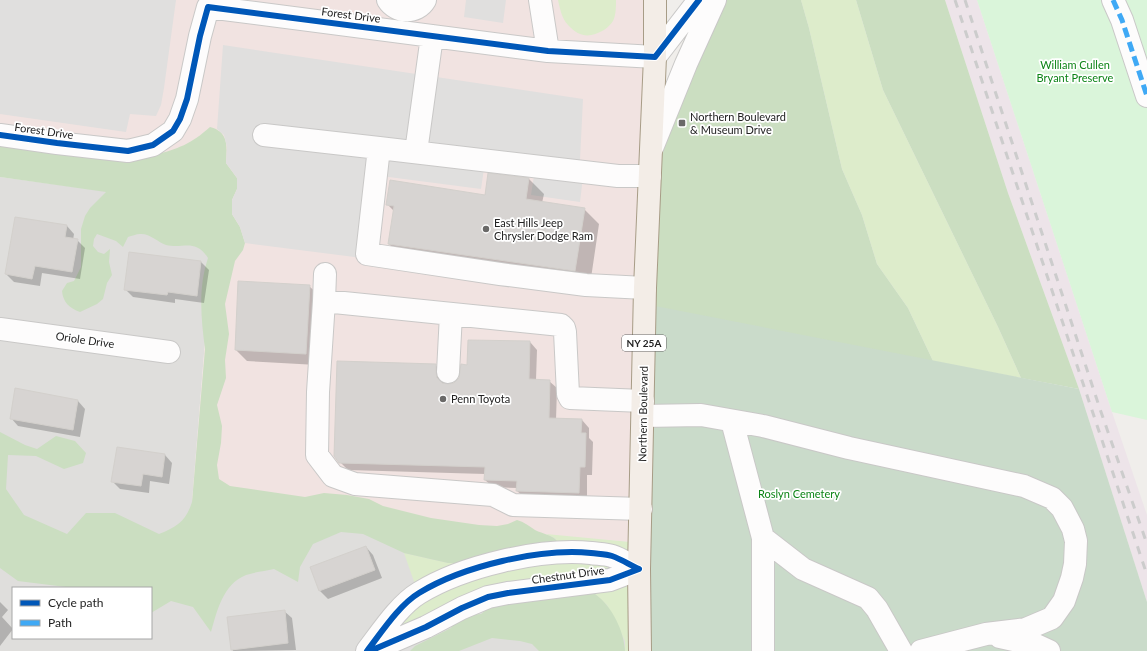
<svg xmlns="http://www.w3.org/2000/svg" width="1147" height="651" viewBox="0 0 1147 651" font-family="Lato,sans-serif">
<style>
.residential{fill:#dfdedc;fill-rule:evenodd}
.commercial{fill:#f1e3e1}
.industrial{fill:#ede4e9}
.grass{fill:#ddeccb}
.forest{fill:#cbdec1}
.cemetery{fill:#cadbca}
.park{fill:#daf5da}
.parking{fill:#e0dfde}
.shadow{fill:#0003}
.building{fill:#d7d4d2;stroke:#d3d0cc}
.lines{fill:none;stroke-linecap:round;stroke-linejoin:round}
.minor-casing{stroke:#c9c8c7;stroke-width:24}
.major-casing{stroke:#a79c86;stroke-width:24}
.minor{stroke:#fdfcfc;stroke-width:22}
.major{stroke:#f3ede7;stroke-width:22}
.rail{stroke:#ccc;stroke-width:3;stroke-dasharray:8 8;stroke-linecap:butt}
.quiet{stroke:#3fa9f5;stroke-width:5;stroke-dasharray:10 5;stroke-linecap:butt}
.cycleway-casing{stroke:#fff;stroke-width:8}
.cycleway{stroke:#0057b8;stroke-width:6}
.poi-dot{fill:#6a6968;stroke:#fff;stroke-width:1.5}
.labels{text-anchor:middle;stroke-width:3.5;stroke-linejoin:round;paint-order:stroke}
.shield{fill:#fff;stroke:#646464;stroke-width:1}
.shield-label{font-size:10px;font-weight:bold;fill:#222}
.street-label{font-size:11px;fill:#222;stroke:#fff}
.park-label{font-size:11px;fill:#0c8416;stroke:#fff}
.poi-label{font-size:11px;fill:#222;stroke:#fff;text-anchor:start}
</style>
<rect width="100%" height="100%" fill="#f0eeeb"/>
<path class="residential" d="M0,177L216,206L192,502L640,543V651H0ZM13,588H151V638H13Z"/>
<path class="commercial" d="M0,0H655L640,543L192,502L216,206L0,135Z"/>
<path class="industrial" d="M945,0H977L1112,412L1147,515V602L1079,389L1008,193Z"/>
<path class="grass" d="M558,0H616C616,7 616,15 613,21C611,24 607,28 604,30C590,38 580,38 568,25C562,19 560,9 558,0Z
M801,0H856L883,90L998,327L1021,378L933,361L908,308L877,264L862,215L842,169L809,28Z
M546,534L640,543V651H625V641L607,605L594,593L512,596L370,651L418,593L404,553L448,563L556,539Z"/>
<path class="forest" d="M717,0H801L809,28L842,169L862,215L877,264L908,308L933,361L881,357L652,314L653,151Z
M856,0H945L1008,193L1079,389L1021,378L998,327L883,90Z
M210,127C229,132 227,146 226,163L237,178V189L232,200V214L240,227L245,243L243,250L235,261L225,304L229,334L225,360L226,378L217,405L222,426L221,443L217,465L219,479L230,486L305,497L324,493L347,495L369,499L383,506L431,518L479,525L497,526L508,524L517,520C524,522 529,526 535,530C543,534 553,535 558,542L481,563H448L404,553L363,534L341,532L313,544L300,567L298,582L274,569C265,571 255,572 246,575C223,584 217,611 211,632L193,607L171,601L151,613V588H74L18,581L0,568V432L25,445L37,449L56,436L75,441L86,453L83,463L64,469L36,456L8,455L6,489L24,515L67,534L86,513H115L159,534C177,527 186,521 192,502L205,349C201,318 198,288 208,258C195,238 184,249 166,245C158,242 149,233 140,234C136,234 132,236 128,237L123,247L116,241L97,234L94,239L93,246L98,252L104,254L110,249L109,262L112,275L107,283L103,299L97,304L80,312C69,308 63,302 62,291L67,283L74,281L81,267V229L85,216L90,208L106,192L0,177V135L154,155C178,149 191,144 210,127Z
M577,589C583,590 590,591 595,594C612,606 624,631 625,651H539L532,644L520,641L492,638L459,651H410L415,646L451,628L455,621L468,615L481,614L496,602Z"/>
<path class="cemetery" d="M645,304L1079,389L1147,602V651H640Z"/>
<path class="park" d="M977,0H1147V420L1112,412Z"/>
<path class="parking" d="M0,0H176L164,88L161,105L156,116L130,114L126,132L0,114Z
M466,0H506L503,23L464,17Z
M223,45L583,99L580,160H585L580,202L531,195L535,169L485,162L481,189L381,176L370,259L245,243L240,227L232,214V200L237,189V178L226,163L227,147L224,135L217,129Z"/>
<path class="shadow" d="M489,174L529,179L544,194L542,203L584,209L599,224L590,285L404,259L389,244L394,211L387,204L485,196Z
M67,226L74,234L73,240H77L85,248L80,279L42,273L40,286L14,282L6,274Z
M201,262L209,270L204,303L175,299V303L133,297L125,289Z
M309,286L321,297L317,365L247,361L236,350Z
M530,342L537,350L536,380L549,381L557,388L556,420H582L589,428V438L593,442L592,475H587V500L525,498L517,491V488L493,487L485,480V474L348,470L340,462L435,365L443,372L444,384H455L460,379L468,366Z
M78,401L85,409L80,437L18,426L11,418Z
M165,455L172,463L169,484L150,481L149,493L120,489L112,481Z
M366,547L373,555L382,578L328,599L320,591L311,568Z
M0,602L8,610L2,617L13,629L0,646Z
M284,611L292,618L296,650L233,651L232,649Z"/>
<path class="building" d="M488,173L529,178L526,199L585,208L575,271L388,244L394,206L386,205L390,180L485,195Z
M15,217L67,225L65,237L78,239L72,272L35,266L32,279L5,274Z
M129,252L201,261L197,296L168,292L167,295L124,290Z
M238,281L310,285L306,354L235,350Z
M468,340L530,341L529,379L550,380L549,418L582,419L581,433H586L585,467H580L579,493L516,491L517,481L484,480L485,467L339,463L334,456L337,361L436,364V372L437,378L442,383L448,384L454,383L459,378L461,364L467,365Z
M15,388L78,400L73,430L10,419Z
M117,447L165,454L162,477L143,474L141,486L111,482Z
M366,546L375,570L319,591L310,567Z
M285,610L288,643L231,650L227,617Z"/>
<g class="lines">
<defs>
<path id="minor" d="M388,0C396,13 417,14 425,0
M540,0L548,51
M1113,0L1122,20L1147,96
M0,135L57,143L128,151L153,145L173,131L180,119L187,99L200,36L208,7L548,51L655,57L699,0
M264,135L379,148
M652,148L686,64L715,0
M416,152L432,36
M645,288L586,285L500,274L367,254L379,148L618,176H650
M324,301L325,274
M0,329L169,352
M448,372L451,314
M643,416L701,415L763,426L849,448L1024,486L1052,498L1062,508L1073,529L1076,541L1075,564L1072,578L1064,601L1052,618L1026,629L986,634L921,651
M732,421L763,538V651
M641,509L513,505L493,495L355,484L333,476L317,455L318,392L324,301L561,325L564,328L565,332L568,394L570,398L643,401
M763,538L803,569L868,598L877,609L901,651
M1000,637L1036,645L1049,651
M367,651C381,633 399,605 419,593C463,566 540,548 591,553C598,554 606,554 612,556C621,559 630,565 639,569L610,580L508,593L488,597L462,608L426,627L370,651"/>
<path id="major" d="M640,651L639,569L645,288L655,57V0"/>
</defs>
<use href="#minor" class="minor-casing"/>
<use href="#major" class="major-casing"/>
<use href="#minor" class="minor"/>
<use href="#major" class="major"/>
<path class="rail" d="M955,0L1147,575
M965,0L1100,409L1147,544"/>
<path class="quiet" d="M1113,0L1122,20L1147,96"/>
<defs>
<path id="cycleway" d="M0,135L57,143L128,151L153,145L173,131L180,119L187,99L200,36L208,7L548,51L655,57L699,0
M367,651C381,633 399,605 419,593C463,566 540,548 591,553C598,554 606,554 612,556C621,559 630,565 639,569L610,580L508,593L488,597L462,608L426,627L370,651"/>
</defs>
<use href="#cycleway" class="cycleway-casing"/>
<use href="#cycleway" class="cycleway"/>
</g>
<g class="poi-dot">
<rect x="678" y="119" width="8" height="8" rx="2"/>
<circle cx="486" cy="229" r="4"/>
<circle cx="443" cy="399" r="4"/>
</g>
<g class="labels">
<rect class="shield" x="622" y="335" width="44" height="16" rx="3"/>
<g class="shield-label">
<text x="644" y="347">NY 25A</text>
</g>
<g class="street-label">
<text transform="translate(351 15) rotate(7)" y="4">Forest Drive</text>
<text transform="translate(44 131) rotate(8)" y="4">Forest Drive</text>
<text transform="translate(85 340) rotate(8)" y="4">Oriole Drive</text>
<text transform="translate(643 414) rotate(-89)" y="4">Northern Boulevard</text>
<text transform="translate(568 575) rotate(-8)" y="4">Chestnut Drive</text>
</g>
<g class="park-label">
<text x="1075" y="69">William Cullen<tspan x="1075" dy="13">Bryant Preserve</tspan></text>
<text x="799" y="498">Roslyn Cemetery</text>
</g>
<g class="poi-label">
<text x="690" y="121">Northern Boulevard<tspan x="690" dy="13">&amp; Museum Drive</tspan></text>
<text x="494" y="227">East Hills Jeep<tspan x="494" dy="13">Chrysler Dodge Ram</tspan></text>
<text x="451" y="403">Penn Toyota</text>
</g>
</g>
<rect x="12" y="587" width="140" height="52" fill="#ffffff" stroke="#a7a7a7"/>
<rect x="20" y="600" width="20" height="6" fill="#0057b8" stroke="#a7a7a7"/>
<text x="48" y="607" font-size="12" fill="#222222">Cycle path</text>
<rect x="20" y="620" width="20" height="6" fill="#3fa9f5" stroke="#a7a7a7"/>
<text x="48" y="627" font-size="12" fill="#222222">Path</text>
</svg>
